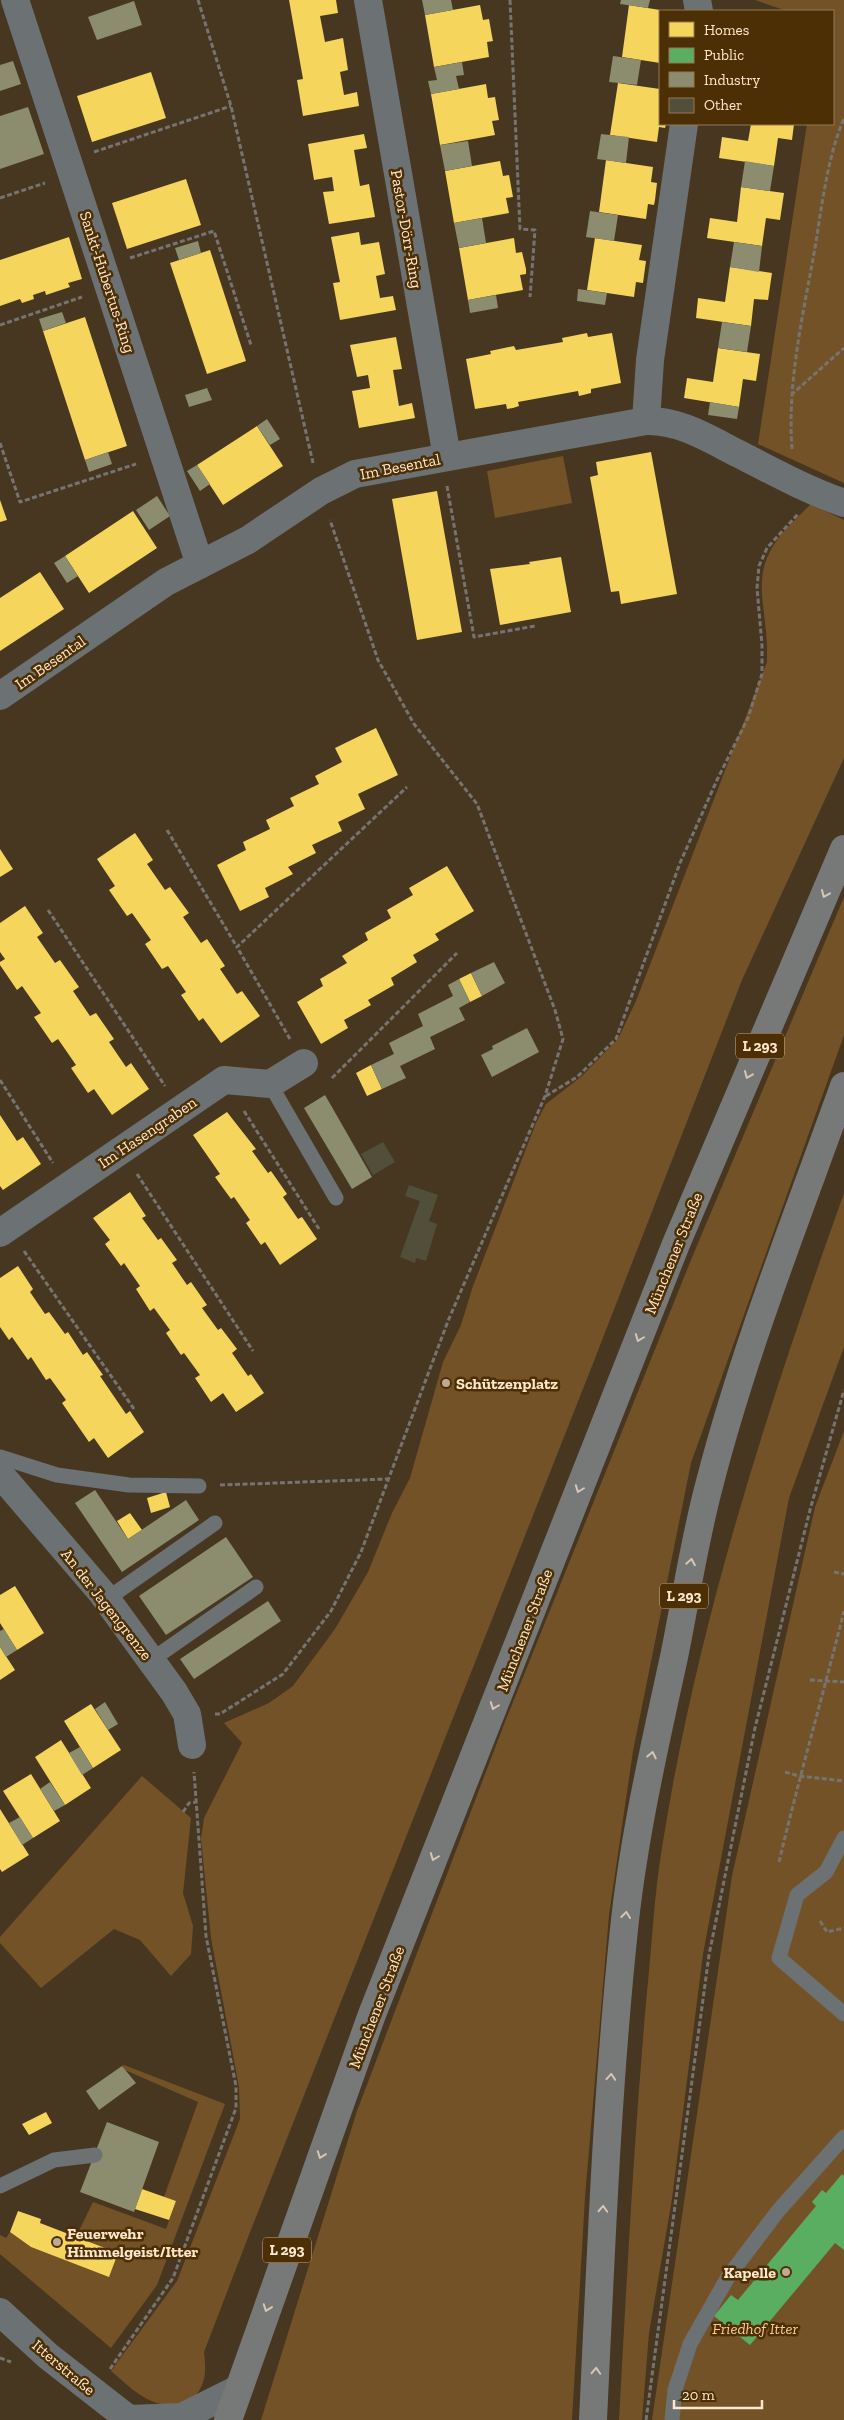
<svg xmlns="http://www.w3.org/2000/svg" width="844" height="2420" viewBox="0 0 844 2420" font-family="'Zilla Slab',serif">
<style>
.green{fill:#745227}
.homes{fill:#f6d55c}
.public{fill:#5aae61}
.industry{fill:#8c8c6e}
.building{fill:#514f3a}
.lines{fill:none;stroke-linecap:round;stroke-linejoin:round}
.path{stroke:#777470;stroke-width:3;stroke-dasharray:5 2.5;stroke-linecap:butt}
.service{stroke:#6c7173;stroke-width:15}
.minor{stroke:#6c7173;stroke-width:28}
.tertiary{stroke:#6c7173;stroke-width:28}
.primary{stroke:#777878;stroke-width:28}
.oneway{stroke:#d6c6b4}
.poi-dot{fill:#bea991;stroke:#4c2f04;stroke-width:2}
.labels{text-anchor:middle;stroke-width:5;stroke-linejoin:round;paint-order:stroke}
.shield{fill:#4c2f04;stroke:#c9b091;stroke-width:1}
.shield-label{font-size:15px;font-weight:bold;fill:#fee7cd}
.street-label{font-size:16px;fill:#fee7cd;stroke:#4c2f04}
.poi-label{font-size:16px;font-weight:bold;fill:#fee7cd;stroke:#4c2f04;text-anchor:start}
.park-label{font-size:16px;font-style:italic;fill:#fbcc96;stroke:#4c2f04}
</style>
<rect width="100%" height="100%" fill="#473721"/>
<path class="green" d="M755,0H844V483L758,444L807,124H833V11H787Z
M563,456L572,503L495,518L487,471Z
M811,504L844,520V758L742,980L592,1366L252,2227L204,2352C207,2377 205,2388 186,2406C148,2407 138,2394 111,2371L177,2281L240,2119L239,2087L211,1938L201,1839L204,1818L242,1743L224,1723L269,1703L293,1686L335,1629L368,1572L392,1513L410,1478L443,1362L461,1325L473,1286L536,1123L546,1104L582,1076L618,1039L636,1001L767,662C767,649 767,636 765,623C763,601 758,580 767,558C776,536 795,520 811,504Z
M844,897V1035L691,1463L633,1751L609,1915L585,2197L572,2420H261L357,2111L503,1727L693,1255Z
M844,1193V1347L789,1498L703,1954L672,2199L649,2333L642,2420H619C627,2277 634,2135 647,1992C652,1945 654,1896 662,1848C697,1624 768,1406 844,1193Z
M844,1431V2420H652L732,1876L815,1507Z
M142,1776L191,1818L183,1893L193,1926L191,1954L171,1976L140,1940L114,1929L41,1988L0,1943V1937Z
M124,2065L225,2104L157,2285L111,2348L0,2254V2235L6,2238L10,2232L31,2247L109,2276L117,2253L76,2237L93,2202L166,2229L176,2201L164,2197L198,2102L125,2070L122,2066Z"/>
<path class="homes" d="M289,0H336L338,13L320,16L325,42L343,38L348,70L340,72L344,95L357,92L359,106L303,116L297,80L303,79Z
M480,5L483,20L489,19L492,36L493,41L487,42L489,57L434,67L425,15Z
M629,5L660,10V63L622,57Z
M151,72L166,118L92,142L77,96Z
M618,83L660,89V124H666L665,128L659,127L657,142L610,135Z
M486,84L488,98L495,97L497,109L499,120L492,121L495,135L440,145L431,94Z
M751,124H794L792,140L778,138L774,166L719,158L722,137L748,141Z
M364,134L367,148L354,150L360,186L369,184L375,217L329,224L323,192L334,191L332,177L314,180L308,144Z
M606,160L653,167L651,182L657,183L655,200L654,205L648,204L646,219L599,212Z
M500,161L503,176L509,175L513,197L506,198L509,213L454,223L445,171Z
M186,179L201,225L127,249L112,203Z
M741,187L784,193L780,220L766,218L762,246L707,238L710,218L737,222Z
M359,232L361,245L379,242L385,274L376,276L380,298L393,296L396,310L340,320L333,283L340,282L331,237Z
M69,237L82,279L68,283L70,287L46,295L45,291L33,295L34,299L22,303L20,299L0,306V260Z
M514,238L516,253L522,252L526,269V274L520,275L523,290L468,300L459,248Z
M595,238L642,245L639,260L646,261L643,283L636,282L634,297L587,290Z
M210,250L246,361L207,374L170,263Z
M730,267L772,273L768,300L754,299L751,326L696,318L698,298L725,302Z
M85,317L127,446L85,460L43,331Z
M587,333L588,337L612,333L621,383L591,389V393L579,396L578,391L518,402L519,406L513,408L507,409L506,404L475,409L466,359L491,354L490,351L514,346L516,350L563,342L562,338Z
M396,337L402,369L393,370L399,406L412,403L415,418L359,428L352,391L370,388L368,375L357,377L350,345Z
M718,348L760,354L756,381L743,379L739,407L684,398L687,378L713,382Z
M257,426L283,466L223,505L197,465Z
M651,452L677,594L621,604L619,591L611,592L590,477L598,475L596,462Z
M437,491L462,632L417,640L392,499Z
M0,500L7,520L0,522Z
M133,511L157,548L89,593L65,556Z
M561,557L571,612L500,625L490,569L530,564L529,562Z
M40,572L64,609L0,651V598Z
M376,728L398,775L358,794L365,809L338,822L342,831L312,845L316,853L288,867L293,874L265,888L269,897L240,911L217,865L246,850L243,842L270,829L266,820L294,806L290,798L319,784L315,776L342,762L335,748Z
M135,833L153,860L147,864L165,890L170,887L189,913L183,917L201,943L207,939L225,966L220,969L237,994L242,991L260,1016L221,1043L203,1018L199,1021L181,995L186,992L168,966L162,969L145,944L151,940L132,913L127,916L109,890L115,886L97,859Z
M0,849L13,869L0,877Z
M447,866L474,911L435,934L439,940L413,955L417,962L391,978L394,985L368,1000L371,1005L344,1020L348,1028L321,1044L297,1002L323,986L320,979L347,963L342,956L368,940L365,933L391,918L387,910L413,895L409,888Z
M25,906L43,933L37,937L55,963L60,960L79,987L73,991L90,1016L96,1013L114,1039L109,1042L126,1067L131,1063L149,1089L112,1115L94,1089L88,1093L71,1068L76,1065L58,1039L52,1043L34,1017L41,1013L22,986L17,990L0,965V962L5,959L0,952V923Z
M471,973L482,996L470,1002L459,979Z
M371,1065L382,1089L367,1096L356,1073Z
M227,1112L256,1149L252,1151L268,1173L271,1171L287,1194L283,1197L298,1219L302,1217L317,1239L280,1265L265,1242L261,1245L246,1223L250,1220L234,1197L231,1199L215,1177L220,1174L193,1135Z
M0,1115L17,1141L23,1137L41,1164L3,1190L0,1186Z
M130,1192L146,1216L142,1218L158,1240L161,1238L177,1260L172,1263L187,1285L191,1282L207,1305L202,1308L218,1330L221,1328L237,1349L232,1353L248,1376L251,1374L264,1393L236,1412L223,1393L211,1402L195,1378L200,1375L184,1353L181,1355L166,1333L170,1330L154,1308L150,1311L136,1289L140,1286L124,1263L121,1266L105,1244L110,1240L93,1218Z
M18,1266L33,1289L30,1292L45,1314L49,1312L65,1334L68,1332L83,1355L87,1352L103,1375L100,1376L126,1414L130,1411L144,1432L108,1458L94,1438L89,1442L62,1403L66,1400L50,1378L46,1380L31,1357L28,1360L12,1337L9,1340L0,1327V1278Z
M166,1492L170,1507L151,1513L147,1498Z
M130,1513L142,1530L128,1539L117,1521Z
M15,1586L44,1633L17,1650L0,1623V1595Z
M0,1647L15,1670L0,1680Z
M91,1704L121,1750L93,1768L64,1721Z
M61,1740L91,1788L65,1805L35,1757Z
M31,1774L60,1821L33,1838L3,1791Z
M0,1809L29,1855L2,1872L0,1869Z
M46,2112L52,2123L29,2135L22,2124Z
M142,2189L176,2201L169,2220L135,2209Z
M18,2211L41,2219L40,2223L118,2253L109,2277L31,2247L10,2232Z"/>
<path class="public" d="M842,2174L844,2176V2250L835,2243L750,2345L714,2316L731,2295L738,2300L816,2206L812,2202L822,2190L826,2193Z"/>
<path class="industry" d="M422,0H451L453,10L425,15Z
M621,0H650L648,8L620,4Z
M134,1L142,25L97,40L88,17Z
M613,56L641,60L637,85L609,82Z
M13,61L21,84L0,91V65Z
M462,62L464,75L456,76L459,89L431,94L428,81L437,80L434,67Z
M28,107L44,154L0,169V116Z
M601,134L629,137L626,163L597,159Z
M468,141L472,166L445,171L440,145Z
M745,161L774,166L770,191L741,187Z
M590,211L618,215L614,241L586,237Z
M482,218L486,243L459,248L454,223Z
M198,241L201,253L179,260L175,248Z
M734,242L762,246L759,272L730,267Z
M578,289L607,293L605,305L577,301Z
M496,295L498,308L470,313L468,300Z
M62,312L66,323L43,331L39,319Z
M722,322L751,326L747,352L718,348Z
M207,388L212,400L189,407L185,395Z
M710,402L739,407L737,419L708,415Z
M267,419L280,439L270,445L257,426Z
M108,452L112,464L89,472L85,460Z
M197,465L210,484L200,491L187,471Z
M157,496L170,516L149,530L136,510Z
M65,556L78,576L67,583L54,563Z
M494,962L505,983L482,996L471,973Z
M459,979L470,1002L459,1008L465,1020L430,1037L435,1049L400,1066L406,1078L382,1089L371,1065L394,1054L389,1043L423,1026L418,1014L453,996L448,985Z
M527,1028L539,1052L492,1077L481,1055L493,1049L492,1046Z
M325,1095L372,1177L352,1189L304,1108Z
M95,1490L128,1539L186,1500L199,1520L122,1572L75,1503Z
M226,1537L253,1577L166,1635L139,1596Z
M268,1601L281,1621L194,1679L180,1659Z
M4,1629L17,1650L6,1657L0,1647V1631Z
M105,1702L118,1724L108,1730L95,1709Z
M80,1747L93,1768L82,1775L69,1753Z
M50,1782L65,1805L54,1811L40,1789Z
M20,1817L33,1838L22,1845L9,1823Z
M122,2066L136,2083L99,2110L86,2091Z
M107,2122L159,2142L134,2212L80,2192Z"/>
<path class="building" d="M383,1142L395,1162L373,1175L361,1154Z
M409,1185L438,1195L429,1221L437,1224L426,1261L416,1258L415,1263L400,1257L420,1201L405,1196Z"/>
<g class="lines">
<path class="path" d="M198,0L231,106L313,463
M510,0L520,229L535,230L530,297
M94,152L231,106
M0,198L45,183
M130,258L214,231L251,345
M0,325L82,297
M791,395L844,348
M0,443L20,502L136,464
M792,449C787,382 803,315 815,248C822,205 827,159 844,118
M447,486L474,637L535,626
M167,830L237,947
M48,910L165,1086
M290,1039L237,947L407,787
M332,1078L457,953
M0,1080L53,1163
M546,1096L577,1077L616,1039L680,863L717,780L748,718L762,674V645L757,588L759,566L767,548L798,514
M244,1111L319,1229
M137,1174L253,1351
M24,1251L134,1409
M220,1485L387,1479
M834,1572L844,1574
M810,1680L844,1682
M215,1714H220L283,1674L331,1611L361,1552L448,1321L545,1096L563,1039L555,1010L477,804L414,724L378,660L330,520
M785,1772L799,1776L844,1781
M183,1812L189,1803L197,1802
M779,1862C799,1778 823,1695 844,1611
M820,1921L827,1932L844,1928
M0,2358L11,2362
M110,2369L173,2278L236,2108V2086L206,1936L194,1772
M646,2420L709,1955L755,1728L810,1510L844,1390"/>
<path class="service" d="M270,1084L336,1198
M0,1457L57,1475L129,1485L199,1486
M107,1599L215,1523
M150,1661L256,1587
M844,1838L826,1872L797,1895L779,1958L844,2014
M0,2186L54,2160L95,2155
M672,2420L675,2390L690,2344L728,2277L778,2211L844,2137"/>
<path class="minor" d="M15,0L200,565
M368,0L447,457
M697,0L699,11
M646,421L650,360L684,124
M0,696L166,582L248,540L321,491L355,474L646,421C680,420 709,439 739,454C774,472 807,490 844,503
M0,1233L224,1080L270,1084L304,1063
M0,1474L102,1593L174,1692L187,1714L192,1745"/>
<path class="tertiary" d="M0,2312L48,2356L130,2420
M129,2419L182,2417L236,2390"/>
<path class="primary" d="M228,2420L371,2017L676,1244L844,849
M593,2420C601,2253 607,2086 625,1920C635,1831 655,1744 674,1657C686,1598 694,1541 710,1482C745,1347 797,1217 844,1086"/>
</g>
<defs><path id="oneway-chevron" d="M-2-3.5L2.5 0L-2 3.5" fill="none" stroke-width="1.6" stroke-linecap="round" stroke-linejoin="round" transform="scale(1.25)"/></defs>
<g class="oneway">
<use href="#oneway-chevron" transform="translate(825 894) rotate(113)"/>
<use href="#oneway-chevron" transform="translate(748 1075) rotate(113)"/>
<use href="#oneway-chevron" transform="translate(639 1338) rotate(111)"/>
<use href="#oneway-chevron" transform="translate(579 1489) rotate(111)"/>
<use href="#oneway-chevron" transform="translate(691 1562) rotate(-80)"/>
<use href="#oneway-chevron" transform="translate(494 1706) rotate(111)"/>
<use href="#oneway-chevron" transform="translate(652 1755) rotate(-78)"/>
<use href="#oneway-chevron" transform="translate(434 1857) rotate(111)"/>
<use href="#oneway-chevron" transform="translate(626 1915) rotate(-83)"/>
<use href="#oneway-chevron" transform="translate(611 2077) rotate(-86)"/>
<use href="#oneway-chevron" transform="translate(321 2155) rotate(110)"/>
<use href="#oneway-chevron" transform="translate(603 2209) rotate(-87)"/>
<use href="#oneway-chevron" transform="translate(267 2308) rotate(110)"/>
<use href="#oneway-chevron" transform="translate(596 2371) rotate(-87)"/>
</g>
<g class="poi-dot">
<circle cx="446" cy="1383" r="5"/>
<circle cx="57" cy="2242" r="5"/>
<circle cx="786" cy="2272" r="5"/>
</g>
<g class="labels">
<g class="shield">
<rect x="736" y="1033.5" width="48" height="25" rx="4"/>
<rect x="660" y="1583.5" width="48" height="25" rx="4"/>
<rect x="263" y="2237.5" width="48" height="25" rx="4"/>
</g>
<g class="shield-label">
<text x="760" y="1051">L 293</text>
<text x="684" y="1601">L 293</text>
<text x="287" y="2255">L 293</text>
</g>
<g class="street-label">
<text transform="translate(407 229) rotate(80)" y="6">Pastor-Dörr-Ring</text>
<text transform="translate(108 282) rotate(72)" y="6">Sankt-Hubertus-Ring</text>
<text transform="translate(400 466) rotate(-11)" y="6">Im Besental</text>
<text transform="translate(50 662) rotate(-35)" y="6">Im Besental</text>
<text transform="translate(147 1132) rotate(-34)" y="6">Im Hasengraben</text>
<text transform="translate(673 1253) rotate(-68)" y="6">Münchener Straße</text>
<text transform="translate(107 1604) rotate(52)" y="6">An der Jagengrenze</text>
<text transform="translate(524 1630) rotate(-69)" y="6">Münchener Straße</text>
<text transform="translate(376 2007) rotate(-69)" y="6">Münchener Straße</text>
<text transform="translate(64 2367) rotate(40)" y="6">Itterstraße</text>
</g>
<g class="poi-label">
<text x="456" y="1389">Schützenplatz</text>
<text x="67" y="2239">Feuerwehr<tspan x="67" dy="18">Himmelgeist/Itter</tspan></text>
<text x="776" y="2278" text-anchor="end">Kapelle</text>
</g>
<g class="park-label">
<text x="755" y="2334">Friedhof Itter</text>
</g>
</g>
<rect x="659" y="10" width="175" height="115" fill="#4c2f04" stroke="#937954"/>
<rect x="669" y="22" width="25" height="15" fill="#f6d55c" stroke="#937954"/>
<text x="704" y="35" font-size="15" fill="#fee7cd">Homes</text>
<rect x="669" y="48" width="25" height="15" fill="#5aae61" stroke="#937954"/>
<text x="704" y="60" font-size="15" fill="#fee7cd">Public</text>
<rect x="669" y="72" width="25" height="15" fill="#8c8c6e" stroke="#937954"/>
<text x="704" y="85" font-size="15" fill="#fee7cd">Industry</text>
<rect x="669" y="98" width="25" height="15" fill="#514f3a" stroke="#937954"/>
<text x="704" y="110" font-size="15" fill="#fee7cd">Other</text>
<path d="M674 2400v8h88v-8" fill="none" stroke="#fee7cd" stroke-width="2.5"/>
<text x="682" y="2400" font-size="15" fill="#fee7cd" stroke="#4c2f04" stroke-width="4" paint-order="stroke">20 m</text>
</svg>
